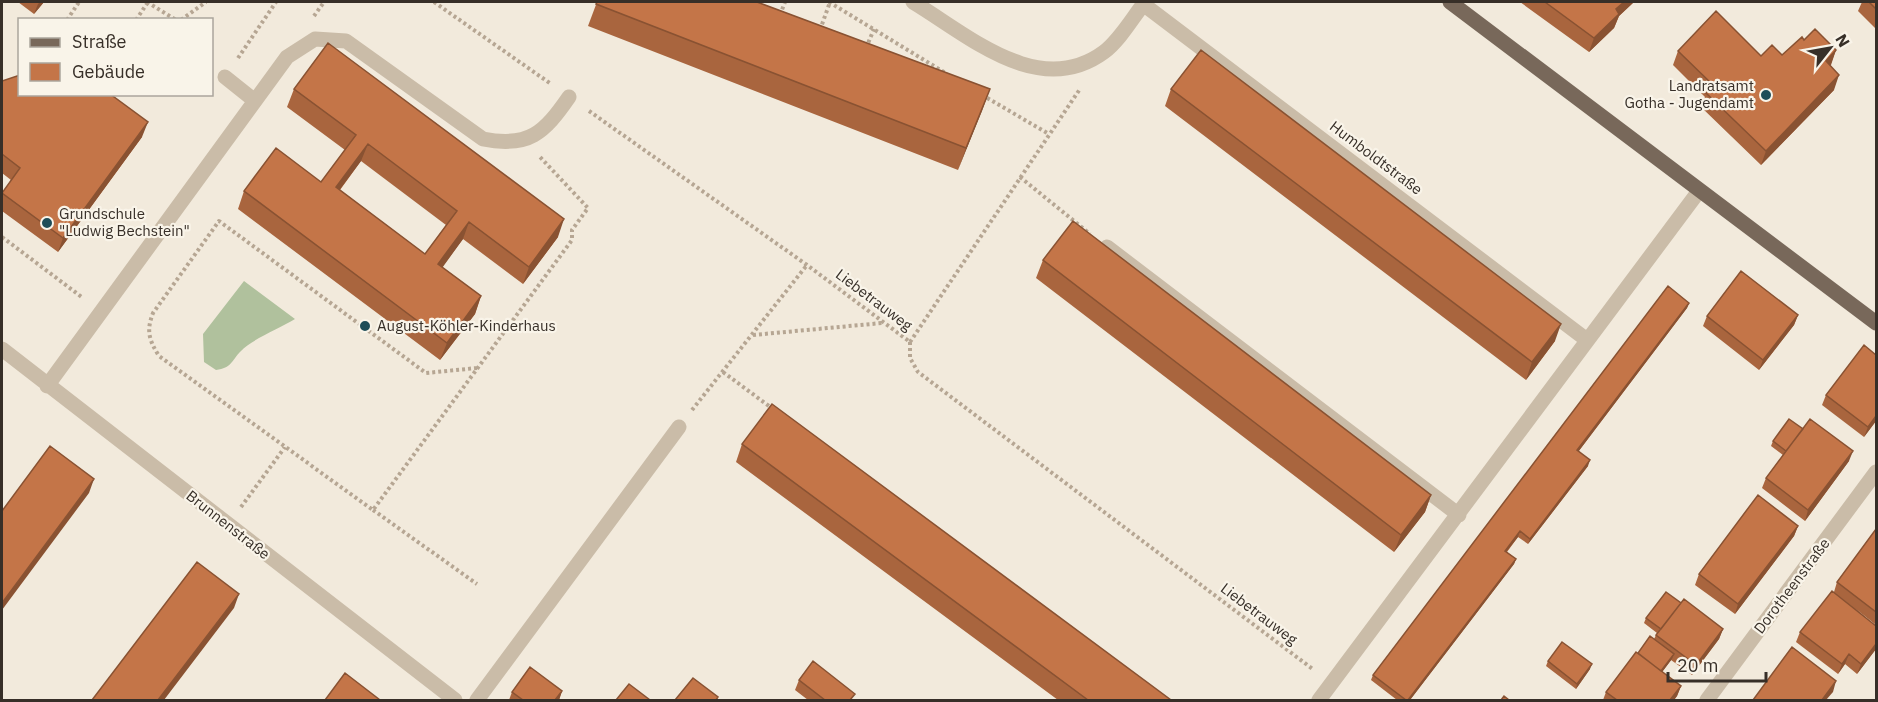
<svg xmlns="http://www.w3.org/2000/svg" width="1878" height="702" viewBox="0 0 1878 702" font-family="'IBM Plex Sans',sans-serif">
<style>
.green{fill:#b0c19d}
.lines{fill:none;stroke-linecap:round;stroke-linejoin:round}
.path{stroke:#b6a693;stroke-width:4;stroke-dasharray:3 3;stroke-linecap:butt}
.minor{stroke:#cabca8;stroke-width:15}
.major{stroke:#78685a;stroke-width:15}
.wall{fill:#a9653e;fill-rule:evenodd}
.shaded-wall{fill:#895232}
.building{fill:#c47548;stroke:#895232;stroke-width:1.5;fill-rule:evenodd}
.poi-dot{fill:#1e4d58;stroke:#f9f4e9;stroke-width:2}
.labels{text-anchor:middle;stroke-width:4.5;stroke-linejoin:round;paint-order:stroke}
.poi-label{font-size:15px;fill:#372f28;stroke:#f9f4e9;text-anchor:start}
.street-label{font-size:15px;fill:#372f28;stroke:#f9f4e9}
</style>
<rect width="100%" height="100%" fill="#f2eadc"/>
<path class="green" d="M244,281L295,319C280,328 251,340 241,351C231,361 232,368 216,370L204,362L203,334Z"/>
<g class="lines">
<path class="path" d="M147,2L176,20
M434,2L551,84
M829,2L947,74
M780,15L785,2
M314,16L324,2
M67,20L79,2
M136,20L148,2
M181,20L206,2
M820,30L830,2
M866,48L874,29
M238,58L276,2
M982,95L1049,134
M589,111L807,265L910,342
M1020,177L1090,234
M2,237L83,298
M753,335L882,323
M910,342V358L918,372L1314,670
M910,342L1080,89
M477,368L426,373L219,221L153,313C146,331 149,340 159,356L373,510L572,240V230L588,208L540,157
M723,372L773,409
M692,410L807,265
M241,507L285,447
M373,510L477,584"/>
<path class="minor" d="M913,2C968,35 1039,100 1104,52C1120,40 1133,17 1145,2
M1143,4L1587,340
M225,77L255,101
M1107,247L1459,515
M2,349L455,700
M47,386L287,57L315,39L346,41L483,139C529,148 544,133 569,97
M477,700L679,427
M1319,700L1699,191
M1707,700L1876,472"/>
<path class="major" d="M1450,2L1876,323"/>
</g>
<path class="wall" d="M18,2H44L34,14Z
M597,2L990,89L958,170L588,26Z
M1520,2H1634L1619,16L1614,28L1589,52Z
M1862,2H1876V29L1858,11Z
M1804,40L1836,50L1830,66L1834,90L1761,165L1701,107L1705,97L1673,65L1678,51L1761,56L1782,55Z
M2,81L142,137L58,252L2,211V194L11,180L2,173Z
M294,89L558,237L523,284L463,239L442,267L481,296L475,314L440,360L238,209L244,191L321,182L345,150L287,107ZM361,161L446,225L425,254L340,190Z
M1171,89L1555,341L1526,380L1165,106Z
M1043,260L1431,495L1425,512L1394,552L1036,278Z
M1689,303L1687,308L1578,452L1588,466L1528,544L1518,537L1507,552L1516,559L1514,564L1410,700H1397L1371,680L1373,675Z
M1798,315L1794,325L1759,370L1703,326L1707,316Z
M1826,395L1876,421L1864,437L1822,405Z
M1803,429L1849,461L1805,521L1762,488L1766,478L1783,455L1771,446L1773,441Z
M742,444L1171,700H1058L736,462Z
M1798,526L1794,536L1735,614L1695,585L1699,574Z
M1876,529V625L1856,609L1876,626V649L1857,674L1845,664L1838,674L1796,642L1800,632L1834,592L1837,582Z
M1681,603L1723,629L1719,639L1692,675L1671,660L1662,672L1681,686L1677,696L1674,700H1603L1606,692L1638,653L1654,639L1657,633L1644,623L1646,618Z
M1548,661L1590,669L1576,689L1546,666Z
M799,680L853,700H808L795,690Z
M562,691L559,700H509L512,692Z"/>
<path class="shaded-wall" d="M40,2H44L34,14L38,4Z
M1624,2H1634L1619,16L1614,28L1589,52L1594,38L1616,9Z
M1836,50L1831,65L1820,76L1826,61Z
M1839,75L1834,90L1761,165L1766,151Z
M990,89L982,111L958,170L966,148Z
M148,122L142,137L58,252L63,238Z
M368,144L361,161L329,204L336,187Z
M564,219L558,237L523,284L529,267Z
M469,222L463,239L432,282L438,264Z
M481,296L475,314L440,360L447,343Z
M1689,303L1687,308L1575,456L1577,450Z
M1798,315L1794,325L1759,370L1763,360Z
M1561,324L1555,341L1526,380L1532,362Z
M1876,416V421L1864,437L1868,427Z
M1853,451L1849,461L1805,521L1808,510Z
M1590,460L1588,466L1528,544L1530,539Z
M94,479L89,493L2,610V603Z
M1431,495L1425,512L1394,552L1401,535Z
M1798,526L1794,536L1735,614L1738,604Z
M1520,531L1518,537L1503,556L1505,551Z
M1516,559L1514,564L1410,700H1408Z
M239,594L234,608L164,700H158Z
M1723,629L1719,639L1692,675L1696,665Z
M1876,644V649L1857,674L1861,664Z
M1674,654L1672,659L1656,680L1658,675Z
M1849,654L1845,664L1838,674L1842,664Z
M1592,664L1590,669L1576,689L1577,684Z
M1836,681L1833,692L1826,700H1822Z
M1681,686L1677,696L1674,700H1670Z
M562,691L559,700H555Z"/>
<path class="building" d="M597,2H757L990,89L966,148L596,4Z
M1545,2H1624L1616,9L1619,14L1594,38Z
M1869,2H1876V9Z
M1716,11L1761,56L1772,45L1782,55L1802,37L1804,40L1815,29L1836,50L1826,61L1839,75L1766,151L1706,93L1713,85L1678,51Z
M328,43L564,219L529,267L469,222L438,264L481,296L447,343L244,191L276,148L321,182L356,135L294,89ZM368,144L457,211L425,254L336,187Z
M1201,50L1561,324L1532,362L1171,89Z
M20,75V94H110L148,122L63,238L2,193L20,168L2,154V81Z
M1073,221L1431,495L1401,535L1043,260Z
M1741,271L1798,315L1763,360L1707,316Z
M1668,286L1689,303L1577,450L1590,460L1530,539L1520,531L1505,551L1516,559L1408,700H1406L1373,675Z
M1864,345L1876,355V416L1868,427L1826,395Z
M772,404L1171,700H1088L742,444Z
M1789,419L1803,429L1786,451L1773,441Z
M1810,419L1853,451L1808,510L1766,478Z
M50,446L94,479L2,603V511Z
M1758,495L1798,526L1738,604L1699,574Z
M1876,529V612L1837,582Z
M197,562L239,594L158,700H92Z
M1832,591L1876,626V644L1861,664L1849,654L1842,664L1800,632Z
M1666,592L1681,603L1661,629L1646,618Z
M1684,599L1723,629L1696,665L1656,635Z
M1650,636L1674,654L1661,671L1638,653Z
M1562,642L1592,664L1577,684L1548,661Z
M1792,647L1836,681L1822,700H1753Z
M1636,652L1681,686L1670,700H1617L1606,692Z
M813,661L855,694L850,700H825L799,680Z
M530,667L562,691L555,700H523L512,692Z
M345,673L380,700H325Z
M693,678L718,697L716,700H675Z
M629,684L650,700H616Z
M1504,696L1509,700H1501Z"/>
<g class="poi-dot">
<circle cx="1766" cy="95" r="6"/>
<circle cx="47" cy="223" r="6"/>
<circle cx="365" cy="326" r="6"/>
</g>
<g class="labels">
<g class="poi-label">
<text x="1754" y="91" text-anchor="end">Landratsamt<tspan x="1754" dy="17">Gotha - Jugendamt</tspan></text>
<text x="59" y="219">Grundschule<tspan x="59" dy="17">"Ludwig Bechstein"</tspan></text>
<text x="377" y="331">August-Köhler-Kinderhaus</text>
</g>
<g class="street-label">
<text transform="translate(1376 158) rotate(37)" y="5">Humboldtstraße</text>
<text transform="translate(874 300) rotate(37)" y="5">Liebetrauweg</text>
<text transform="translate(228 525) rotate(38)" y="5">Brunnenstraße</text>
<text transform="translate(1792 586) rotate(-53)" y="5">Dorotheenstraße</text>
<text transform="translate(1259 614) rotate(37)" y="5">Liebetrauweg</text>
</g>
</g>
<rect width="1878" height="702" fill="none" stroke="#372f28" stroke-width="6"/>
<rect x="18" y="18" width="195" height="78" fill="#f9f4e9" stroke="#aba59c" stroke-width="1.5"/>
<rect x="30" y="38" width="30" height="9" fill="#78685a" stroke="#aba59c" stroke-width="1.5"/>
<text x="72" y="48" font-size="18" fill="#372f28">Straße</text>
<rect x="30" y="63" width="30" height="18" fill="#c47548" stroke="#aba59c" stroke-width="1.5"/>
<text x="72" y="78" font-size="18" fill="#372f28">Gebäude</text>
<g transform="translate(1830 48) rotate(59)" stroke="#f9f4e9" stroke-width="4.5" paint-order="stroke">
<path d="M0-4.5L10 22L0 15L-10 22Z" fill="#372f28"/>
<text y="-9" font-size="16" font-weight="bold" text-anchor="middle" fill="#372f28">N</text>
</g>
<path d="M1668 672v9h98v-9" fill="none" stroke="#372f28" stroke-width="3"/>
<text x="1677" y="672" font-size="18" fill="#372f28" stroke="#f9f4e9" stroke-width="4.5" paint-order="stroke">20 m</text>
</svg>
